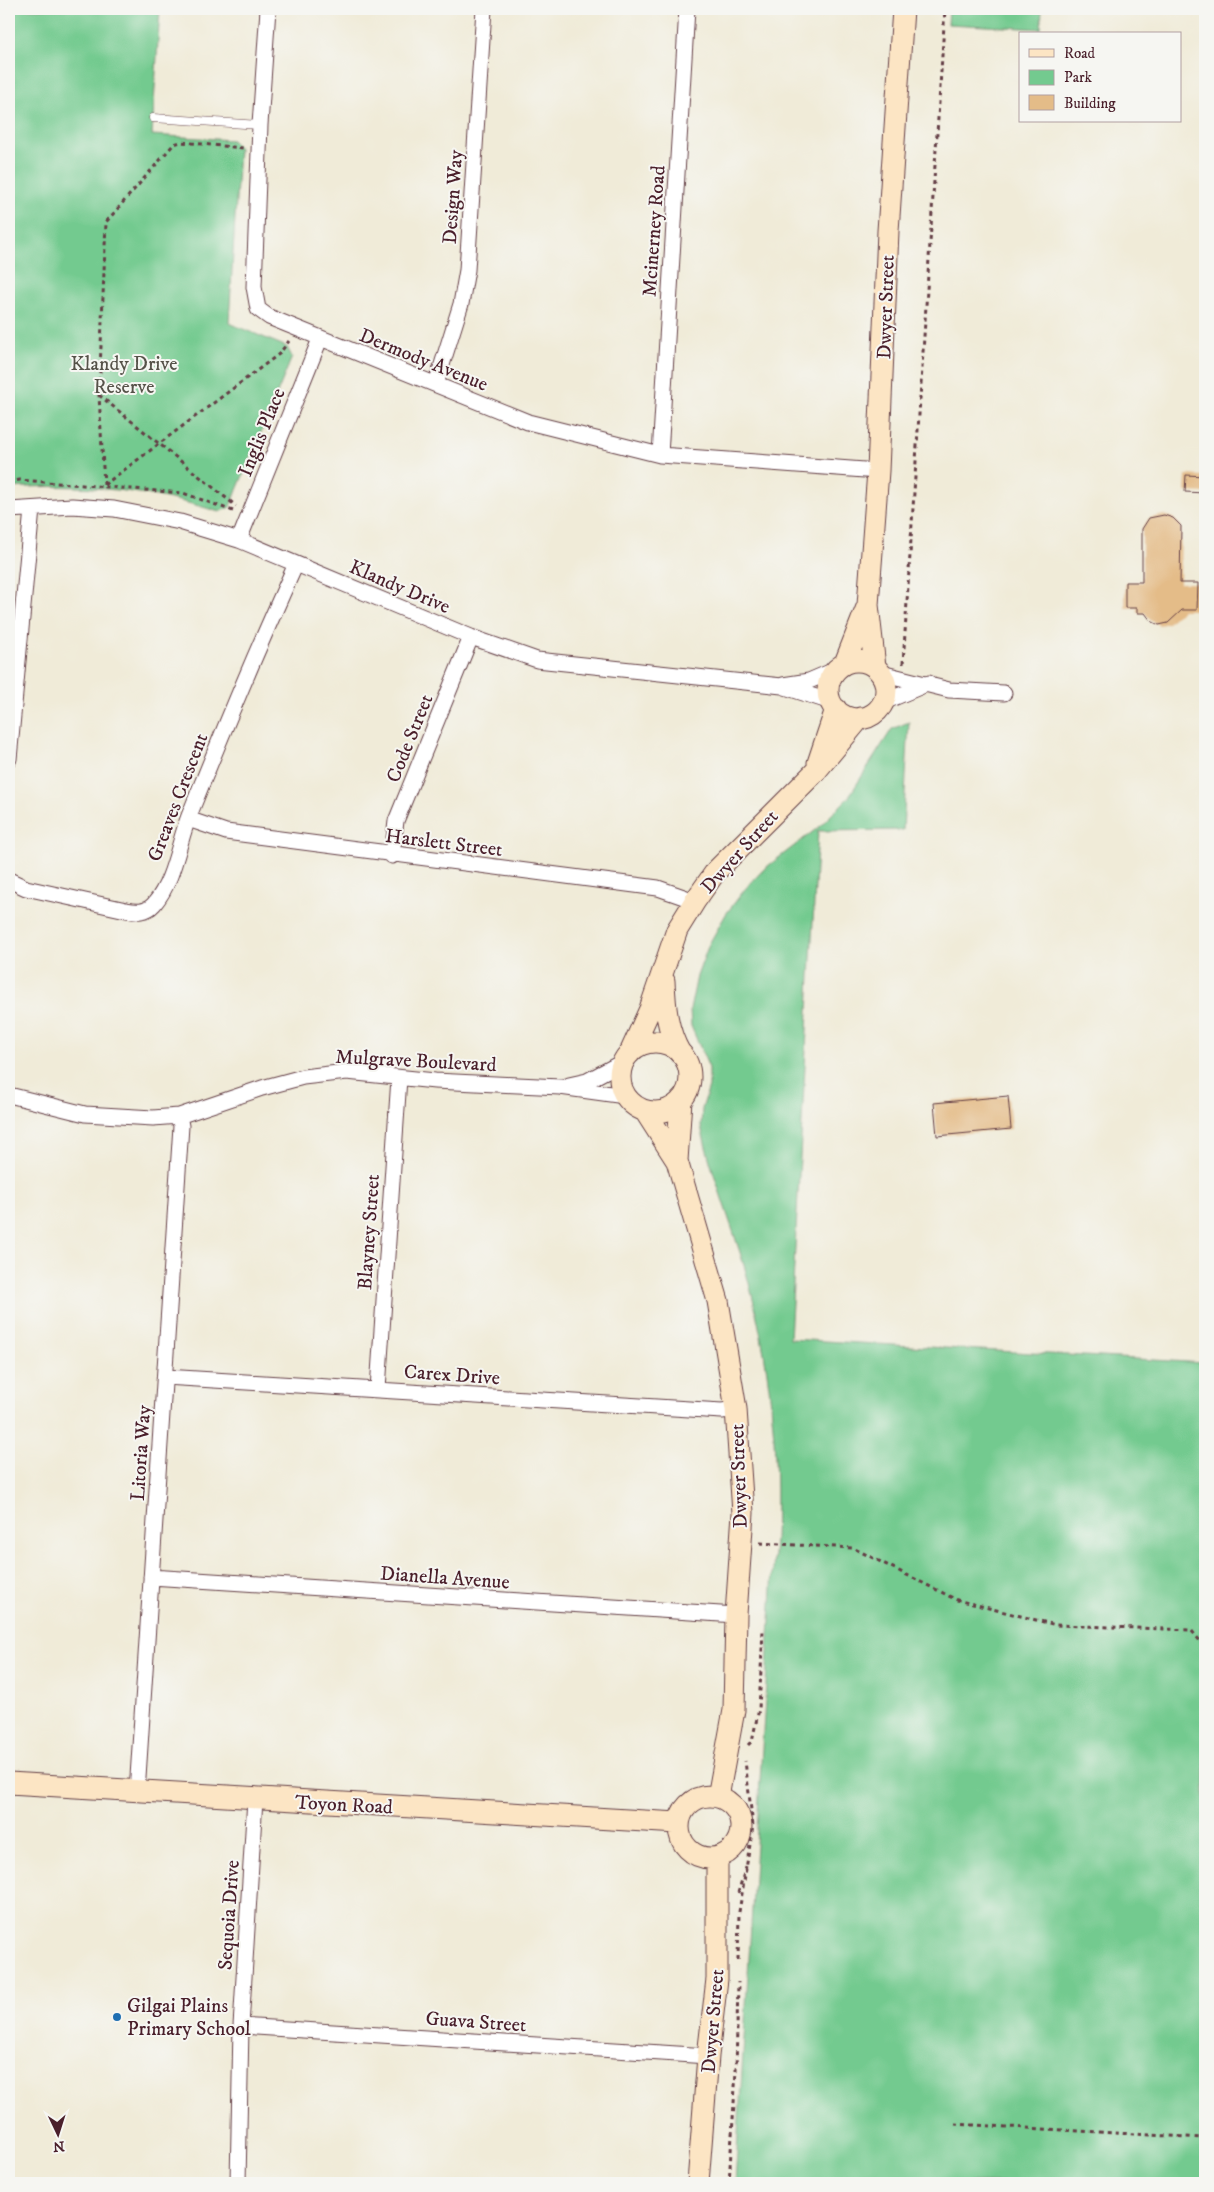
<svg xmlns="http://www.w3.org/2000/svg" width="1214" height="2192" viewBox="0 0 1214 2192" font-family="'IM FELL DW Pica',serif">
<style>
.green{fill:#73ca8f;stroke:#5e745d}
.building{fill:#e4bc88}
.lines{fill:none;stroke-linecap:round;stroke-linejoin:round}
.lane-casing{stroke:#633e45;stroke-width:9}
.street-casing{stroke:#633e45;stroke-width:17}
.secondary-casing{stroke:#633e45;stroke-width:23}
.path{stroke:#633e45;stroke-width:3;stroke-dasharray:4 4;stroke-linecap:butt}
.lane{stroke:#fff;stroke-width:8}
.street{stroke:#fff;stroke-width:15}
.secondary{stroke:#fce5c4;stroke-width:21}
.poi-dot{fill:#1f6fb2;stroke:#f6f6f2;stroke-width:2}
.labels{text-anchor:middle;stroke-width:4;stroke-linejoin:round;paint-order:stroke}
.street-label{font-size:20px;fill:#4a1f2b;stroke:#f6f6f2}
.park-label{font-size:20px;fill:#565249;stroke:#f6f6f2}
.poi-label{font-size:20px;fill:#4a1f2b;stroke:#f6f6f2;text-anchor:start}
</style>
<rect width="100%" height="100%" fill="#f6f6f2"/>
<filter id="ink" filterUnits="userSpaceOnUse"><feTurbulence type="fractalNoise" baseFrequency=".02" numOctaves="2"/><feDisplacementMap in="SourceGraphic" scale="10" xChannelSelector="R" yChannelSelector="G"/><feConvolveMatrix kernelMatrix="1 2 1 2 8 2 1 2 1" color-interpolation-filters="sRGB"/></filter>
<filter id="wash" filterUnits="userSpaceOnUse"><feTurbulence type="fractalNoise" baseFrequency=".0096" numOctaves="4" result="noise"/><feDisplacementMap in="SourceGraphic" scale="20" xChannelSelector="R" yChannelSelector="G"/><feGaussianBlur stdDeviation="1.12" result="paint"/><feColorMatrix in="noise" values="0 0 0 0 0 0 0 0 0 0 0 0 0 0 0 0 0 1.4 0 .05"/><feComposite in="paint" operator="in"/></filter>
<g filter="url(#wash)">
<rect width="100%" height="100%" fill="#f0ebd8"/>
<path class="green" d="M9,9H160L152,135L232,140L239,148L229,323L287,347L292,357L230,507L219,512C151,490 80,483 9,488Z
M949,9H1042L1041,29L948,24Z
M909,722L903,830L818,831L790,1339L1205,1363V2183H735L775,1539C779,1449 770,1359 746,1272C732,1224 712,1176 701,1127L702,1109L709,1087V1068L691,1026L690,1010L697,976L709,944L726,914L745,889L764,869L819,827L848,798L892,729Z"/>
<g id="blocks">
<path class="building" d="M1186,475L1205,476V493L1185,492Z
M1164,515L1173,518L1181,526L1180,583H1198L1197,610H1182L1168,623L1159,625L1151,621L1145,613H1137V608H1125V582H1142V529L1149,518Z
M1008,1096L1011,1129L937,1136L934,1103Z"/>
</g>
</g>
<g filter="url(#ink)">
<use href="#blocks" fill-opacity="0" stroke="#633e45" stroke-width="1"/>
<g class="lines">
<defs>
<path id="lane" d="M153,118L260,125"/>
<path id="street" d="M268,9L260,125L254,287L258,309L269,317L528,422L660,455L878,471
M436,384L461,304L467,270L484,9
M660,455L687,9
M9,510L72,506L114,509L180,522L239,540L471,637L537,660L782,686L831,702
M239,540L320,339
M881,673L949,690L1004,693
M783,685L809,681L837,669
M884,702L929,683
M9,759L32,509
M188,819L226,832L658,888L695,901
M392,856L396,821L471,637
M9,880L26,888L126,910C136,912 146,913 154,904C174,881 178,844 189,816C223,731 258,647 296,564
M569,1085L587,1081L624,1061
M9,1095L85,1114L153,1118L179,1116L262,1088L303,1077L347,1072L435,1081L560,1087L625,1096
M165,1377L722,1411L736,1409
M378,1389L399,1078
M151,1577L736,1615
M137,1792L181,1126L179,1116
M241,2026L708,2056
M238,2183L241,2026L255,1799"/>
<path id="secondary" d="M828 690a29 29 0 1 1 58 0a29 29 0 1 1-58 0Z
M845,663L867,607
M875,667L868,605L878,471L888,231L903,9
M818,763L836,709
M664,981C665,1007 667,1030 680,1053
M620 1077a35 35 0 1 1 70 0a35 35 0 1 1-70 0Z
M630,1053L650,1009L677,930L695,901L716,871L816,771L860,718
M645,1111L677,1161L718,1301L736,1409L743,1513L736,1615L734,1710L718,1797
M677,1161L681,1100
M9,1783L678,1823
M679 1827a31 31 0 1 1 62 0a31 31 0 1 1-62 0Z
M698,2183L708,2056L717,1979V1858"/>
</defs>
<use href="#lane" class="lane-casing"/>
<use href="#street" class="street-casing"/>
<use href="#secondary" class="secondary-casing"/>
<path class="path" d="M99,395L236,506
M9,482L20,480L183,493L233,511
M104,485L99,395L106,222L174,144L181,142L243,148
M104,485L279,354L289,341
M903,664L945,9
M760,1543L853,1548L957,1600L1056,1625L1191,1630L1205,1647
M748,1745L752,1741L759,1709L763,1630
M738,1893L747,1863
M738,1960L739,1912L753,1826L745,1761
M955,2124L1205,2138
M729,2183L736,2071L738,1982"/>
<use href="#lane" class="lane"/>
<use href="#street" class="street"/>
<use href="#secondary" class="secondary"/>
</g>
</g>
<circle class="poi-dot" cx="117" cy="2017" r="5"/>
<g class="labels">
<g class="street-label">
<text transform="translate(452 197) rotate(-86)" y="7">Design Way</text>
<text transform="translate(653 231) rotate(-86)" y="7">Mcinerney Road</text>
<text transform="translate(885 307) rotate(-88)" y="7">Dwyer Street</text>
<text transform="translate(424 359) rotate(22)" y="7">Dermody Avenue</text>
<text transform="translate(261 432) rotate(-68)" y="7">Inglis Place</text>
<text transform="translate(400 586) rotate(23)" y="7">Klandy Drive</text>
<text transform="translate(409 738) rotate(-68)" y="7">Code Street</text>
<text transform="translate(177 797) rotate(-69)" y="7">Greaves Crescent</text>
<text transform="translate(444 842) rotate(7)" y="7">Harslett Street</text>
<text transform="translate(739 851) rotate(-48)" y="7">Dwyer Street</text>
<text transform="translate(416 1060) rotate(3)" y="7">Mulgrave Boulevard</text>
<text transform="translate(368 1232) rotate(-86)" y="7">Blayney Street</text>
<text transform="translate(452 1374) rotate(4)" y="7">Carex Drive</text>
<text transform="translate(140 1453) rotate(-86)" y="7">Litoria Way</text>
<text transform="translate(738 1476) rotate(-92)" y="7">Dwyer Street</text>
<text transform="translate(445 1577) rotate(4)" y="7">Dianella Avenue</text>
<text transform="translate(344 1804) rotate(3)" y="7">Toyon Road</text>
<text transform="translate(228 1915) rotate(-86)" y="7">Sequoia Drive</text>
<text transform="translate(476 2021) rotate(4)" y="7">Guava Street</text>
<text transform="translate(712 2021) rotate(-85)" y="7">Dwyer Street</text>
</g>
<g class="park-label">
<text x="124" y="370">Klandy Drive<tspan x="124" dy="23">Reserve</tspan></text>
</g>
<g class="poi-label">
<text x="127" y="2012">Gilgai Plains<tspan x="127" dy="23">Primary School</tspan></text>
</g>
</g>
<rect width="1214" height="2192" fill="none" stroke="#f6f6f2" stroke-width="30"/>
<rect x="1019" y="32" width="162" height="90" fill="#f6f6f2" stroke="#b1a0a2"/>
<rect x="1029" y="49" width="25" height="8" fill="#fce5c4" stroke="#b1a0a2"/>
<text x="1064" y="58" font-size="15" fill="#4a1f2b">Road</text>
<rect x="1029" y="70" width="25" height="15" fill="#73ca8f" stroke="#b1a0a2"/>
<text x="1064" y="82" font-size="15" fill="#4a1f2b">Park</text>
<rect x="1029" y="95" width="25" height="15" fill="#e4bc88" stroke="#b1a0a2"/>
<text x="1064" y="108" font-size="15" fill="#4a1f2b">Building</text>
<g transform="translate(58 2134) rotate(176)" stroke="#f6f6f2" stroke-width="4" paint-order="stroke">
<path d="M0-4L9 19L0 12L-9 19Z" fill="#4a1f2b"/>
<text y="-8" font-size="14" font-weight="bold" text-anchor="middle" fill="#4a1f2b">N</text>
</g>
</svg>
